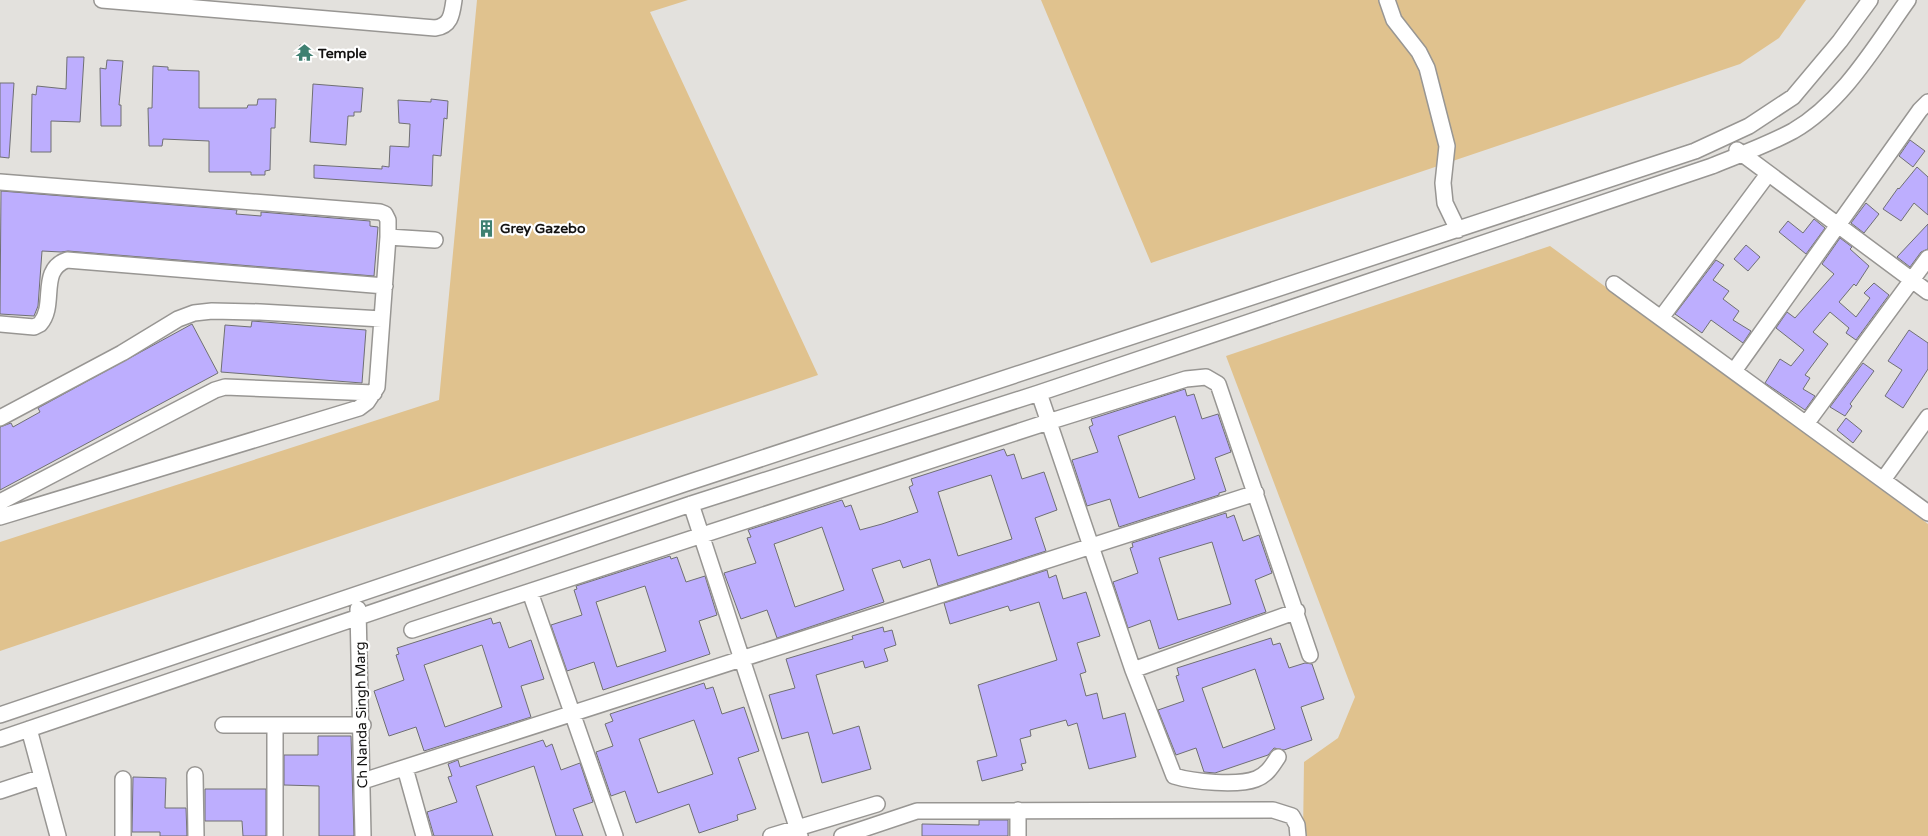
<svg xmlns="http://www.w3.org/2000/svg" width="1928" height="836" viewBox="0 0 1928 836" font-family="'Varela Round',sans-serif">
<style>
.green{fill:#e0c28e}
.building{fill:#bdaefe;stroke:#707073;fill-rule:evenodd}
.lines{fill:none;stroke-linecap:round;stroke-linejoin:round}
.minor-casing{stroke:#989693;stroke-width:18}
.minor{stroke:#fff;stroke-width:15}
.labels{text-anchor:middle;stroke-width:4.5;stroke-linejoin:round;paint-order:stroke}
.poi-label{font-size:14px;font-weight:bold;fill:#131211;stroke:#fff;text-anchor:start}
.street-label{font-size:14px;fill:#131211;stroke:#fff}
</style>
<rect width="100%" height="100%" fill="#e3e1dd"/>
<path class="green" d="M477,0H688L650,12L818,375L0,651V542L439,400Z
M1041,0H1806L1779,38L1740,64L1151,263Z
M1550,246L1928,524V836H1303L1304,762L1338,738L1355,697L1226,356Z"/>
<path class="building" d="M300,45L310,47V60L298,59Z
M67,57H84L80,122L51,121V152H31L32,94L36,95L37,86L66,89Z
M107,60L123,61L119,105H121V126H101L100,68L106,69Z
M153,66L168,67V70L199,71V108H247L248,105H257L258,99H276L275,128H271L270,170L265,171V175H251V172H209V141L163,139L162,146H149L148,108H152Z
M0,83H14L9,158L0,157Z
M313,84L363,88L361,112H354V116H348L346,145L310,142Z
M431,99L448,101L447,119L444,118L441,156L433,155L432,186L314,178V165L382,169V166L389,167L390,146L409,147L410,124L399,123L398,100L431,102Z
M1910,140L1925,151L1913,167L1899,156Z
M1917,167L1928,177V215L1914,203L1901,221L1883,209L1898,188L1899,189Z
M1,191L237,210L236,214L261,216V212L370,221V226L378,227L374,276L68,251L61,252L42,251L38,306L34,316L0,314Z
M1866,203L1879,214L1864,233L1851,223Z
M1814,219L1825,228L1806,254L1779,232L1788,221L1803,233Z
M1928,224V249L1921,252L1910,267L1897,257Z
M1840,238L1852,247L1850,249L1869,266L1856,286L1854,284L1839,302L1856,317L1870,298L1864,293L1874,283L1889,295L1856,340L1846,333L1849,328L1830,312L1813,332L1828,344L1805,375L1810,378L1803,389L1815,396L1805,410L1765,383L1780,359L1791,366L1804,350L1776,328L1787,312L1795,318L1834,274L1822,264Z
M1746,245L1760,257L1748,271L1734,259Z
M1716,260L1724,265L1713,280L1729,291L1723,299L1739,311L1733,320L1751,331L1743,343L1711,320L1702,333L1675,314Z
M252,321L366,330L362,383L221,372L225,325L251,327Z
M192,324L218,373L0,490V427L11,423L13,427L40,412L38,408Z
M1909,330L1928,343V369L1903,408L1885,396L1902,370L1888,361Z
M1863,363L1874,371L1850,404L1852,406L1845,416L1830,407Z
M1185,389L1187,396L1194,394L1202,419L1218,414L1231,452L1215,458L1226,491L1219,493V495L1119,527L1110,499L1087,506L1072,460L1098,452L1089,427L1093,425L1091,419ZM1175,416L1195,479L1139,498L1118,436Z
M1846,418L1862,431L1853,443L1837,430Z
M1004,449L1007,456L1014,454L1022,479L1044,472L1057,510L1035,518L1046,551L938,586L930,559L903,568L900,560L872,569L884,602L777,638L767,610L741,619L724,573L756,563L747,538L751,537L748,530L842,500L845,507L851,505L860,530L882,524L918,512L909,487L913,485L911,479ZM991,475L1012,539L958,556L938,492ZM822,527L844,590L795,607L774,544Z
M1226,513L1227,518L1234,515L1243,541L1259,535L1272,573L1255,580L1266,612L1159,649L1150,620L1128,628L1113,582L1138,573L1130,548L1133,547L1132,543ZM1212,542L1231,604L1178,620L1159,558Z
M670,556L671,559L677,557L686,582L705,576L717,615L699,621L710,654L603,690L594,662L567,671L551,625L582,615L574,590L577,589L576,586ZM645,586L666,651L617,667L596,602Z
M1047,570L1049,578L1056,575L1063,599L1086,592L1100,636L1077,643L1086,672L1080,674L1086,696L1097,693L1103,719L1125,713L1136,757L1089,769L1077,723L1068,726L1066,720L1030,730L1031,736L1020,739L1026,763L1021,764L1023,770L982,781L977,761L997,756L978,685L1057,660L1039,602L1010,611L1008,606L950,624L944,603Z
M491,618L493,624L500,622L509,648L531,640L544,679L521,686L531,717L424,751L416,727L389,736L374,691L404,680L396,655L399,654L397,648ZM482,645L502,707L445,727L424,665Z
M883,627L884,632L892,630L896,645L884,649L888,661L865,668L863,661L816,675L833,734L859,726L871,769L822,783L808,732L782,739L769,695L795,688L786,659L853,639L852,636Z
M1271,638L1273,645L1280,643L1289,668L1305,663L1312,664L1324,699L1301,707L1312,740L1284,750L1274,748L1268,755L1215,773L1204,772L1196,748L1176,755L1158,710L1184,701L1176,676L1179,675L1177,668ZM1255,669L1275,729L1223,748L1202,688Z
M704,683L706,689L713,687L722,714L744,707L759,751L738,758L756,809L737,815L738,820L699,833L689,804L636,823L625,791L611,796L596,752L613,746L605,724L613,721L610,714ZM694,720L713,774L658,793L639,739Z
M318,736H351L354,836H319V786L284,785V755H318Z
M543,740L546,747L552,744L561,770L580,763L593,802L573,809L583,836H556L534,766L476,786L493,836H434L427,812L457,802L448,777L452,776L448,764L458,760L460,767Z
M133,777L166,778L165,808H186L187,836H160V832H132Z
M205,789H266V836H243L242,821H205Z
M979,820H1008V836H922V824L979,825Z"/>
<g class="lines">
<defs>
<path id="minor" d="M102,0L435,28C451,26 452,14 454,0
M1387,0L1394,20L1419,52L1427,68L1447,146L1443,183L1445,203L1458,230
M1737,150L1928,292
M0,182L380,212L385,214L388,220V237L377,387L367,402L359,408L0,517
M388,237L435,240
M1614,284L1928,513
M1661,318L1768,174
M0,324L34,327L40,324C57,305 38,270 67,260L385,286
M1734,371L1920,110L1928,102
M1039,393L1133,670L1174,776C1193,782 1238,786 1256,779C1267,775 1272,766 1278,757
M0,418L122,353L178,319L194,313L212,311L260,312L382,319
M1806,424L1928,258
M1883,480L1928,417
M0,502L215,390L225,387L374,393
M691,504L800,836
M530,592L615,836
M358,609L363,836
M412,630L1048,422L1186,379L1206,377L1218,384L1310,655
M1133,670L1297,611
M0,715L684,484L1695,151L1749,126L1793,97L1840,41L1870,0
M223,725H363
M275,725V836
M29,729L58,836
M0,739L691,504L1039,393L1712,166C1739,155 1767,145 1793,131C1843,102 1875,46 1908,0
M405,768L424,836
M195,775L196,836
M363,781L1256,493
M0,791L42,777
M1018,810V836
M123,836V779
M771,836L877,804
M842,836L917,811L1273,810L1292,816L1297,825L1298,836"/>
</defs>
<use href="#minor" class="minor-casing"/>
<use href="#minor" class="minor"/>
</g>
<defs>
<symbol id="temple-bare" viewBox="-9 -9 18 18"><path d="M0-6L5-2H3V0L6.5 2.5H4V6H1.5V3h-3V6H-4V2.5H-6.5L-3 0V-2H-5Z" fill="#3e8071" stroke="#fff" stroke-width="2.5" paint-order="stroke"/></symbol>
<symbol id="building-bare" viewBox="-9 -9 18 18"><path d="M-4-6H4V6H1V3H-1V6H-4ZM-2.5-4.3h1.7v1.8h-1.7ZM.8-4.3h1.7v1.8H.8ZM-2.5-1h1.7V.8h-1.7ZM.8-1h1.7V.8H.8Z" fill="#3e8071" stroke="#fff" stroke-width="2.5" paint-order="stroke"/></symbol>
</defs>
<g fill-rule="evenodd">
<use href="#temple-bare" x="292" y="40" width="25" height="25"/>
<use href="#building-bare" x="474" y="216" width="25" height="25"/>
</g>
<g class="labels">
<g class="poi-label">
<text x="318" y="58">Temple</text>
<text x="500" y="233">Grey Gazebo</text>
</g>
<g class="street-label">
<text transform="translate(361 715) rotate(-91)" y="5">Ch Nanda Singh Marg</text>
</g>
</g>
</svg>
